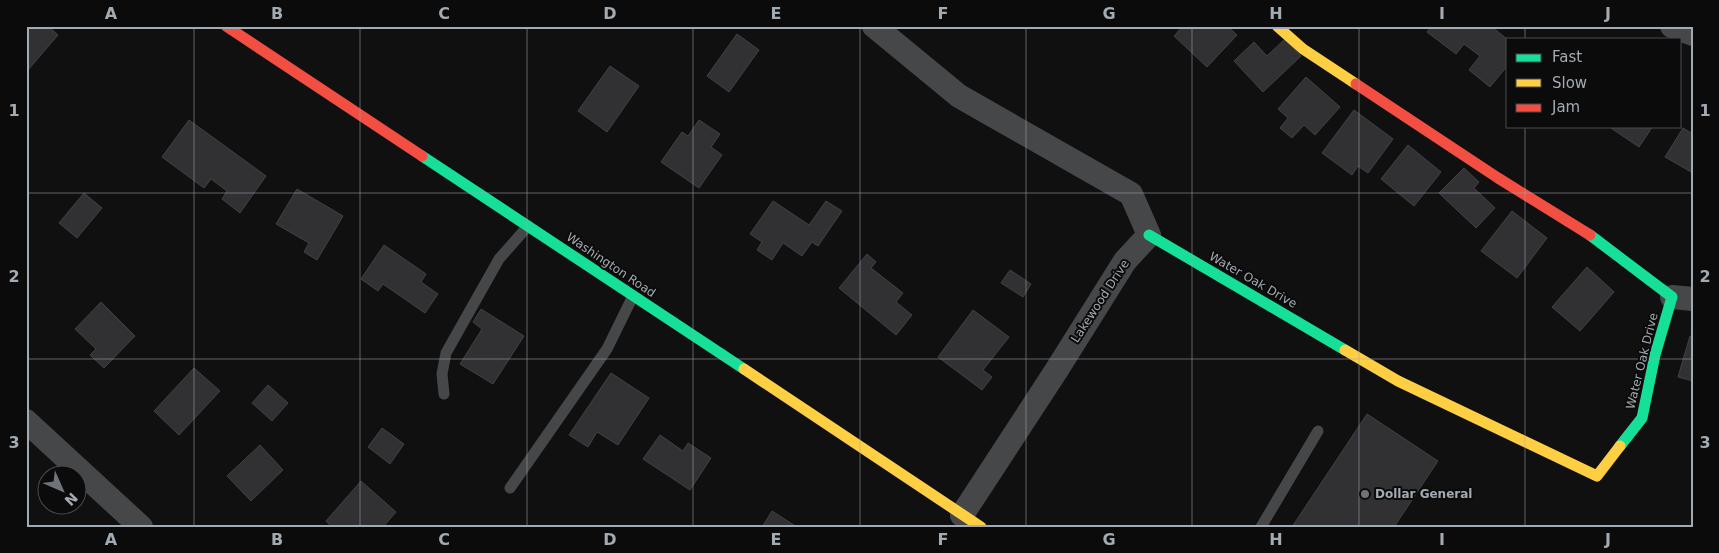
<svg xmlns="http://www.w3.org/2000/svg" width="1719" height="553" viewBox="0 0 1719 553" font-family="'DejaVu Sans',sans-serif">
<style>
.building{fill:#313133;stroke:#404244}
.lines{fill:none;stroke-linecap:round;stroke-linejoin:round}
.lane{stroke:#454749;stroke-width:11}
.street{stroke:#454749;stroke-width:24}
.fast{stroke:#16e098;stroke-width:11}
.slow{stroke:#ffcf43;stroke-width:11}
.jam{stroke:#f24e42;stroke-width:11}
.grid{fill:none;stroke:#a2aab2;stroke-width:1;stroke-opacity:0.55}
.poi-dot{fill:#6f747a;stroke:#0b0b0c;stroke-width:2}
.labels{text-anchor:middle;stroke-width:4;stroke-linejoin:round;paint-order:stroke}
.street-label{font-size:12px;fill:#a2aab2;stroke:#0b0b0c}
.poi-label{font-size:12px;font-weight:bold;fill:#a2aab2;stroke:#0b0b0c;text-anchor:start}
.neatline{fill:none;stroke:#a2aab2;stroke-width:2}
.grid-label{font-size:16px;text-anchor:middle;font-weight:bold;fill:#a2aab2}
</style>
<rect width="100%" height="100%" fill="#101011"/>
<path class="building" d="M26,26H48L58,35L28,70L26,68Z
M1183,26H1227L1237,35L1207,67L1174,36Z
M1432,26H1491L1508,40V65L1490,87L1469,70L1480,56L1464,44L1456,54L1427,32Z
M737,34L759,50L729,92L707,76Z
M1285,39L1301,56L1263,92L1234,61L1254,42L1267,56Z
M610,66L639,86L607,132L578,111Z
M1306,77L1340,107L1315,135L1304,125L1292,138L1280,128L1288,118L1278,109Z
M1354,110L1393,139L1368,173L1358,166L1352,175L1322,153Z
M189,120L266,176L240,213L222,199L227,191L211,179L204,188L162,157Z
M699,120L720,134L711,147L722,155L699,188L661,162L682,132L688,136Z
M1608,126H1653L1639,147Z
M1683,128L1693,134V173L1665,157Z
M1408,145L1441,172L1414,206L1381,179Z
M1464,168L1479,182L1474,188L1495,208L1476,228L1439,193Z
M297,189L343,216L317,260L304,252L309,243L276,224Z
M84,193L102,208L77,238L59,223Z
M773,201L809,225L826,201L842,211L818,246L812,242L802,256L783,243L772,260L757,250L762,242L750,234Z
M1512,211L1547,238L1517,278L1481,251Z
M384,245L426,274L421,282L438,294L425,313L383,284L378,291L361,279Z
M867,254L876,262L871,268L903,293L896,302L912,315L896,335L839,288Z
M1587,267L1614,292L1580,331L1552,307Z
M1010,270L1031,284L1023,297L1001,283Z
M101,302L135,336L104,368L90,355L96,349L75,329Z
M481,309L524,336L493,384L460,364L482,329L473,322Z
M973,310L1009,337L983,370L992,377L982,390L938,357Z
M1690,336L1693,337V381L1678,377Z
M194,368L220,391L179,435L154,411Z
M611,373L649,398L618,445L597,432L588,447L569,435Z
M268,385L288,403L272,421L252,403Z
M1367,414L1438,461L1394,527H1292Z
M382,428L404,444L390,464L368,447Z
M660,435L683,451L688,443L711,458L690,490L643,459Z
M260,445L283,470L251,501L227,476Z
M361,481L396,512L383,527H332L326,521Z
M772,511L797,527H762Z"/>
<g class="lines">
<path class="lane" d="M444,394L442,374L446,353L499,259L528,226
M510,488L607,349L633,296
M1261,527L1318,431"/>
<path class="street" d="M874,26L959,96L1131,194L1149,235L1125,261L1056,371L962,515
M1672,26L1693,34
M1672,297L1693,299
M26,421L141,527"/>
<path class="fast" d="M422,156L744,369
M1149,235L1345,350
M1590,235L1672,297L1655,355L1642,418L1620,446"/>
<path class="slow" d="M1277,26L1303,49L1356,84
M1345,350L1398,381L1597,476L1620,446
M744,369L981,527"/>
<path class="jam" d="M226,26L422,156
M1356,84L1498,178L1590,235"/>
</g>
<path class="grid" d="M194,26V527M360,26V527M527,26V527M693,26V527M860,26V527M1026,26V527M1192,26V527M1359,26V527M1525,26V39M1525,126V527M26,193H1693M26,359H1693"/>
<circle class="poi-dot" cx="1365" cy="494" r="5"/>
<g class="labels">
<g class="street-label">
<text transform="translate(611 265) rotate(34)" y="4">Washington Road</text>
<text transform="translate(1253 280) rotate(30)" y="4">Water Oak Drive</text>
<text transform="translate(1100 301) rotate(-57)" y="4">Lakewood Drive</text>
<text transform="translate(1642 361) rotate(-76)" y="4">Water Oak Drive</text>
</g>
<g class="poi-label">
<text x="1375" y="498">Dollar General</text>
</g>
</g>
<rect width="1719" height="553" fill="none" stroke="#0b0b0c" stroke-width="55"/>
<rect x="1506" y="38" width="175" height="90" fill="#0b0b0c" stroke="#474b4e"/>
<rect x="1516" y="54" width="25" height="8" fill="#16e098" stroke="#474b4e"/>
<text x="1552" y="62" font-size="15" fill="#a2aab2">Fast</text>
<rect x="1516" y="79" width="25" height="8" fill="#ffcf43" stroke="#474b4e"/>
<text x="1552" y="88" font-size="15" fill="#a2aab2">Slow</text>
<rect x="1516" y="104" width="25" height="8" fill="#f24e42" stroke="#474b4e"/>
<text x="1552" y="112" font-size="15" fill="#a2aab2">Jam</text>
<g transform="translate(62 490) rotate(135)"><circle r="24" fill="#0b0b0c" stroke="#474b4e"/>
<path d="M0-4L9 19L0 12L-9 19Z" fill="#6f747a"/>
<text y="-8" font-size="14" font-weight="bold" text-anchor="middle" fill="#a2aab2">N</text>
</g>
<rect x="28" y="28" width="1664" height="498" class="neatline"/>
<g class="grid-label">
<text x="111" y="19">A</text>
<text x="277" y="19">B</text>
<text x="444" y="19">C</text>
<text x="610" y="19">D</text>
<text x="776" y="19">E</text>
<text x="943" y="19">F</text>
<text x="1109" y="19">G</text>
<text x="1276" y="19">H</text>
<text x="1442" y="19">I</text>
<text x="1608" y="19">J</text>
<text x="14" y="116">1</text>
<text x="1705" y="116">1</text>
<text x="14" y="282">2</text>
<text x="1705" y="282">2</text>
<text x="14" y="448">3</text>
<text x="1705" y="448">3</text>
<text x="111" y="545">A</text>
<text x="277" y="545">B</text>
<text x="444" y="545">C</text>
<text x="610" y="545">D</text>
<text x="776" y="545">E</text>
<text x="943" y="545">F</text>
<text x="1109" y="545">G</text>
<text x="1276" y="545">H</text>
<text x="1442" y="545">I</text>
<text x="1608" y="545">J</text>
</g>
</svg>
